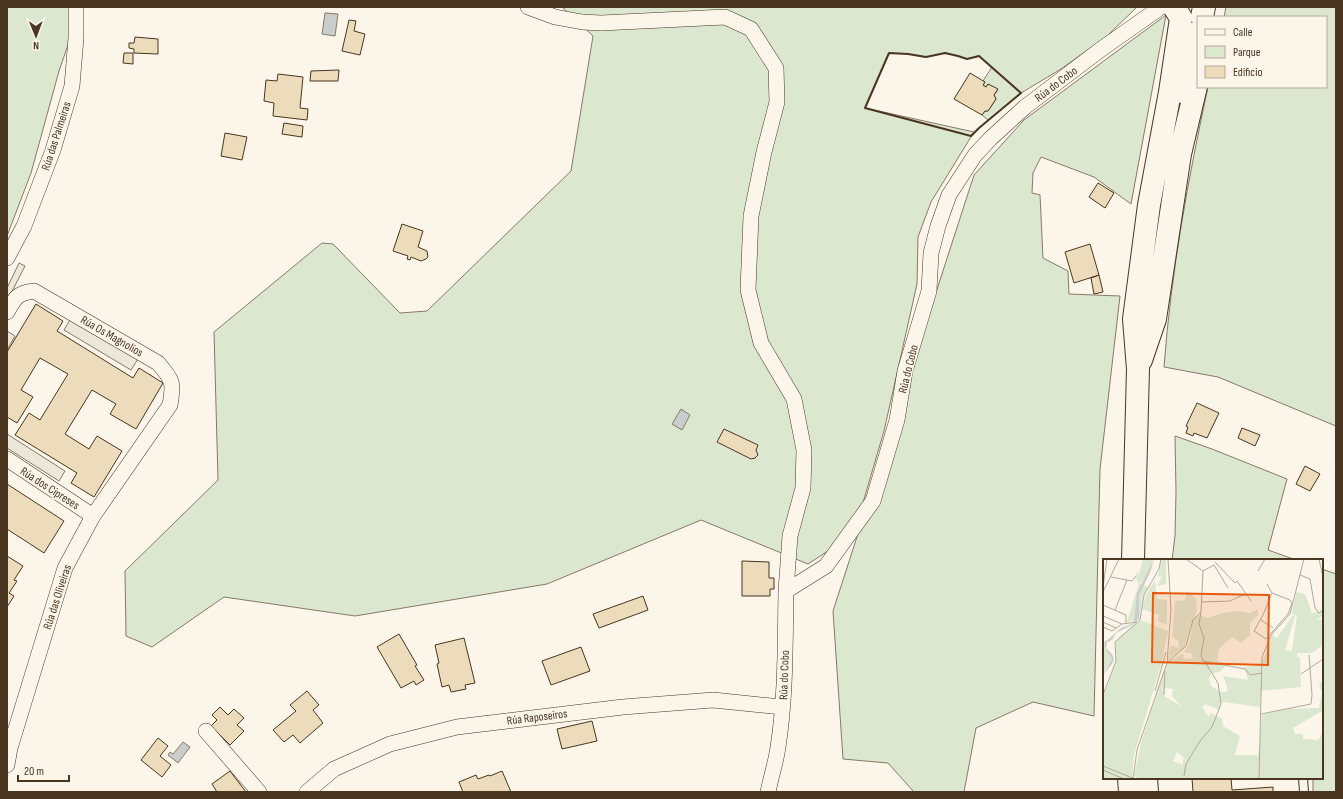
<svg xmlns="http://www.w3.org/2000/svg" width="1343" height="799" viewBox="0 0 1343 799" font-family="'Sofia Sans Condensed',sans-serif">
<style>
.green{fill:#dce7d0;stroke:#887966}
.parking{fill:#ede7d9;stroke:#887966}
.water{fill:#c9cecd;stroke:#887966}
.building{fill:#ecdcbc;stroke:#4a3520}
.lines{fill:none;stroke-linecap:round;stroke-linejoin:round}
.lane-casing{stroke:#4a3520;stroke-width:10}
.street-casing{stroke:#4a3520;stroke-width:16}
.primary-casing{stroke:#4a3520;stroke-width:24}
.lane{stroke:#fbf6e9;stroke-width:8}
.street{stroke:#fbf6e9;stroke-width:15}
.primary{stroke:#fbf6e9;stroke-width:22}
.wall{stroke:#4a3520;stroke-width:2}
.labels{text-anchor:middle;stroke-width:3;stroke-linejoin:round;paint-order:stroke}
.street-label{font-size:12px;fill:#4a3520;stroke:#fbf6e9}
.inset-road{fill:none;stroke:#b4a999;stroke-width:1}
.view{fill:#e8590c;fill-opacity:0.15;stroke:#e8590c;stroke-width:2}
.inset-edge{fill:none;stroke:#4a3520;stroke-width:2}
</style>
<rect width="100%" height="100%" fill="#fbf6e9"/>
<path class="green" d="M7,7H81L59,71L31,173L7,236Z
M562,7H1137L1107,36L1061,69L1021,93L988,120L982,115L985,111H988L996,99L994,95L998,90L988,84L986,87L983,85L985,82L983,81L992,67L979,56L967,59L958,56L945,53L926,57L908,54L889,53L865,108L974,132L931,202L918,237L917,284L884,431L862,506L828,551L808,564L701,520L547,584L355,616L224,597L152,647L126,636L125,571L218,480L214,332L322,243L333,244L400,313L427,311L571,171L593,36Z
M1226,7H1336V426L1218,377L1164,367C1171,272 1188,180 1208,87H1326V17H1224Z
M1166,15L1131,204L1094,177L1041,157L1033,173L1032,193L1040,195L1043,258L1068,271L1069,294L1120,296L1100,469L1094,716L1033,702L976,728L964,792H914L888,763L843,759L833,611L974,175L1024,120Z
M1175,436L1212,449L1287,479L1268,550L1296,560H1172L1175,536L1176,492Z
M1322,569L1336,574V792H1313V778H1322Z"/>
<path class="parking" d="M19,263L25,266L7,301V288Z
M71,318L138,359L131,370L64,330Z
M7,331L15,336L7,350Z
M7,434L65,471L59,481L7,448Z"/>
<path class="water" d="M325,13L338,14L335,36L322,34Z
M681,409L690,415L682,430L672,424Z
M183,742L190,747L178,763L168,755L170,752L173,754Z"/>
<path class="building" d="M349,20L356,21L354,31L365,34L360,55L342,51Z
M135,37L158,39V54L134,53V49L129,48V43H134Z
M124,53H133V64L123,63Z
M339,70L338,81H310L311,71Z
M970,73L985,82L983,85L986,87L988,84L998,89L994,95L996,99L988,111H985L982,115L954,99Z
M278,74L303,77L300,108L308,109L307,120L273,116L274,103L264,101L266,80L277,81Z
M284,123L303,126L302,137L282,134Z
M225,133L247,137L242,160L221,156Z
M1098,183L1114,193L1105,208L1089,197Z
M402,224L423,231L418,247L427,251L428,257L426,259L421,261L411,257L410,260L407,259L408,256L393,251Z
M1090,244L1099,275L1074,283L1065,252Z
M1099,275L1103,292L1094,294L1091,278Z
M36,304L63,321L57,331L133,378L139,368L163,383L136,429L110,414L116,404L92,390L65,434L89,449L97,436L122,451L94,497L71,483L77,473L15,435L29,413L40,420L68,374L40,358L21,390L33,397L17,423L7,417V352Z
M1197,403L1219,413L1207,438L1194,433L1193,436L1186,433L1188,427L1186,426Z
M1242,428L1260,435L1255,446L1238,438Z
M724,429L758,445L756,450L758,455L755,458L751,459L717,442Z
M1305,466L1320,474L1310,491L1296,484Z
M7,484L64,521L44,553L7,529Z
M7,556L23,566L14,580L17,581L9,593L14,596L7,607Z
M742,561L769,562V578H774V589H770V596H742Z
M643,596L648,610L599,628L593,614Z
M399,634L417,665L415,666L424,680L416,685L414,681L401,688L377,647Z
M464,638L475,683L465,685L466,689L451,692L449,685L442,687L437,664L439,663L435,645Z
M581,647L590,671L551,685L542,661Z
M307,691L319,705L313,710L323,723L300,743L293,735L284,742L273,730L296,711L290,705Z
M220,707L228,715L234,709L244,718L237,725L244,731L230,745L211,726L217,720L212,715Z
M592,721L597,741L562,749L557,729Z
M158,738L168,746L160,756L171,765L162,777L141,760Z
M230,771L246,792H217L212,784Z
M502,771L511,792H463L459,782L476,775L478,779L489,775L490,776Z
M1192,778H1231L1232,790L1273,787V792H1193Z"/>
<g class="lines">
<defs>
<path id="lane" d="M1303,778L1304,792"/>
<path id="street" d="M528,7L555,17L582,22L601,23L725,17L751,29L776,68L777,102L764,152L751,216L748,290L761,343L794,399L804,450L803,488L790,536L786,591
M7,258L24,226L53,150L72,86L76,38V7
M7,312C15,298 17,293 34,291L158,363C173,380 174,383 170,405L93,516L65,568L10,748L7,765
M7,459L93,516
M206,731L259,792
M307,792L334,769L390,744L457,727L623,707L713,700L782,707
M768,792C771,777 776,762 778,747C786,696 785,643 786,591L826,566L873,501L897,420L905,371L929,291L931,253L938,226L949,195L975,155L991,138L1025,107L1100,50L1161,7"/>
<path id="primary" d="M1202,17L1204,7
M1185,93L1198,32
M1141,360L1155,319L1180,154L1198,78
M1133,560L1138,369L1134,319L1149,205L1170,92L1181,18L1174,7
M1129,778L1130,792
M1146,778L1147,792"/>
</defs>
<use href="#lane" class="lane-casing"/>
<use href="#street" class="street-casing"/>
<use href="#primary" class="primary-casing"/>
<use href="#lane" class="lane"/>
<use href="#street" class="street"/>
<use href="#primary" class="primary"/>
<path class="wall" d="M889,53L908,54L926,57L945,53L958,56L967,59L979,56L1021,93L979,128L971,136L865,108Z"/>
</g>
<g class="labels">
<g class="street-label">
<text transform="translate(1056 84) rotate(-37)" y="4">Rúa do Cobo</text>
<text transform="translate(56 136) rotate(-72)" y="4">Rúa das Palmeiras</text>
<text transform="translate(112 336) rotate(30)" y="4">Rúa Os Magnolios</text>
<text transform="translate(908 369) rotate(-76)" y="4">Rúa do Cobo</text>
<text transform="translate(50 488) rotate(33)" y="4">Rúa dos Cipreses</text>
<text transform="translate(57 597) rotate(-72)" y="4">Rúa das Oliveiras</text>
<text transform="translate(784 675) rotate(-88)" y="4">Rúa do Cobo</text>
<text transform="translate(537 717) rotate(-7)" y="4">Rúa Raposeiros</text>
</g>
</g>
<g transform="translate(1103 559)">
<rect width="220" height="220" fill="#fbf6e9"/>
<path d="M40,0H50L46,14L37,25L45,28L40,37L36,60L24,63L36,24L34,23L33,15L35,13V18ZM59,0H63V25L54,27L59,18L55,17ZM52,21L54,40L64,41V66L54,62L56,56L39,50L43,36ZM84,32L93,39L94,51L91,60L96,56L105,59L119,54L135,52L147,54L155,50V56L147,64V76L138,84L129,78L116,90L114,102L122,107L117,113L108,114L106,121L108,127L118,133H123L125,130L120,117L145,121L141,108L158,106L169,77L174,79L190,56L192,57L182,91L189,92L194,57L189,55L193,33L202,35L209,54L220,52V56L214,61H220V86L209,94H194V98H197L198,128L158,132L157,148L121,143L117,144L116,151L102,145L99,148L106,158L107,154L119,159L120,167L137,177L132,196H154L155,198L159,156L180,150L216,149L219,134L216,126L220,121V154L217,153L190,169L192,175H200V180L215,181L220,173V220H38L31,217L38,184L62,107L61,137L78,147L69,137L70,130L62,129V120L64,104L80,94L81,99L88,100L90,95L81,93L86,84L90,62L81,89L64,102L68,86L76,89L75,82L69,78L72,42L82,41ZM74,193L80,198L84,203L80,200V206L70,202ZM38,61L65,72L58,106L31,196L29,220H0V138L13,103L12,85L17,77ZM0,82H2V89L9,100L0,114Z" fill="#dce7d0" fill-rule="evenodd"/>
<path d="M51,0L47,14L36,36V59L31,65L13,74L9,81L4,83L3,89L9,95L11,100L9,105L0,116L9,100L2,89V83L18,69L31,64L34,34Z" fill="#c9cecd"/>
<path class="inset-road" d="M83,0L100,12M216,0L220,18M112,3L132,24L134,22L148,42M111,6L125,29M100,12L111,6M155,12L162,0M197,16L207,20L212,49L216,54L220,51M8,18L29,22L33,17M164,25L169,34L187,41M0,28L4,0M0,33L16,0M169,34L160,56L151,72L163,80L185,55L189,44L187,41M99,43L127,42L142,35M0,46L23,56V64M12,51L24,21M98,53L96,65L101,79L98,96L100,102L142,110L147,116L159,114M0,57L19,65M158,61L170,69M0,63L13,69M0,68L9,72L19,65L34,63M65,103L83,87L90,61L98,53L100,12M198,115L220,100M52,132L63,93M0,136L13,102L12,83L37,61L41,36L56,10L58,0M61,136L62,112M158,155L208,145L209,136L206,96M0,207L32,220M0,211L21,220M81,217L83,205L97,182L109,168L118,145L115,124L102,103M30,220L34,191L64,104L68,51L65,0M156,220L159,98L169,75L187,55L201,0"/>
<path class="view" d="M50,34L166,36L165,106L49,103Z"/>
<rect width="220" height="220" class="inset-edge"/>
</g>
<rect width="1343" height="799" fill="none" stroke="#4a3520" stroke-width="16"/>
<rect x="1197" y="16" width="130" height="72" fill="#fbf6e9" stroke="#b4a999"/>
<rect x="1205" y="29" width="20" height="6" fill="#fbf6e9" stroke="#b4a999"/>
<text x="1233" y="36" font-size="12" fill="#4a3520">Calle</text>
<rect x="1205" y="46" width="20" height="12" fill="#dce7d0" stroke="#b4a999"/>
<text x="1233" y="56" font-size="12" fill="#4a3520">Parque</text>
<rect x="1205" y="66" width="20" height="12" fill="#ecdcbc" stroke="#b4a999"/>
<text x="1233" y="76" font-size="12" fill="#4a3520">Edificio</text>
<g transform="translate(36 36) rotate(179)" stroke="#fbf6e9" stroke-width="3" paint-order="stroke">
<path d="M0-3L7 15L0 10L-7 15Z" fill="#4a3520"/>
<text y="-6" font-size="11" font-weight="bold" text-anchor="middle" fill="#4a3520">N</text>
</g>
<path d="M18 775v6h51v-6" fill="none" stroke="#4a3520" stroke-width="2"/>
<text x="24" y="775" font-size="12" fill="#4a3520" stroke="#fbf6e9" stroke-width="3" paint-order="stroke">20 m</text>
</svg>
